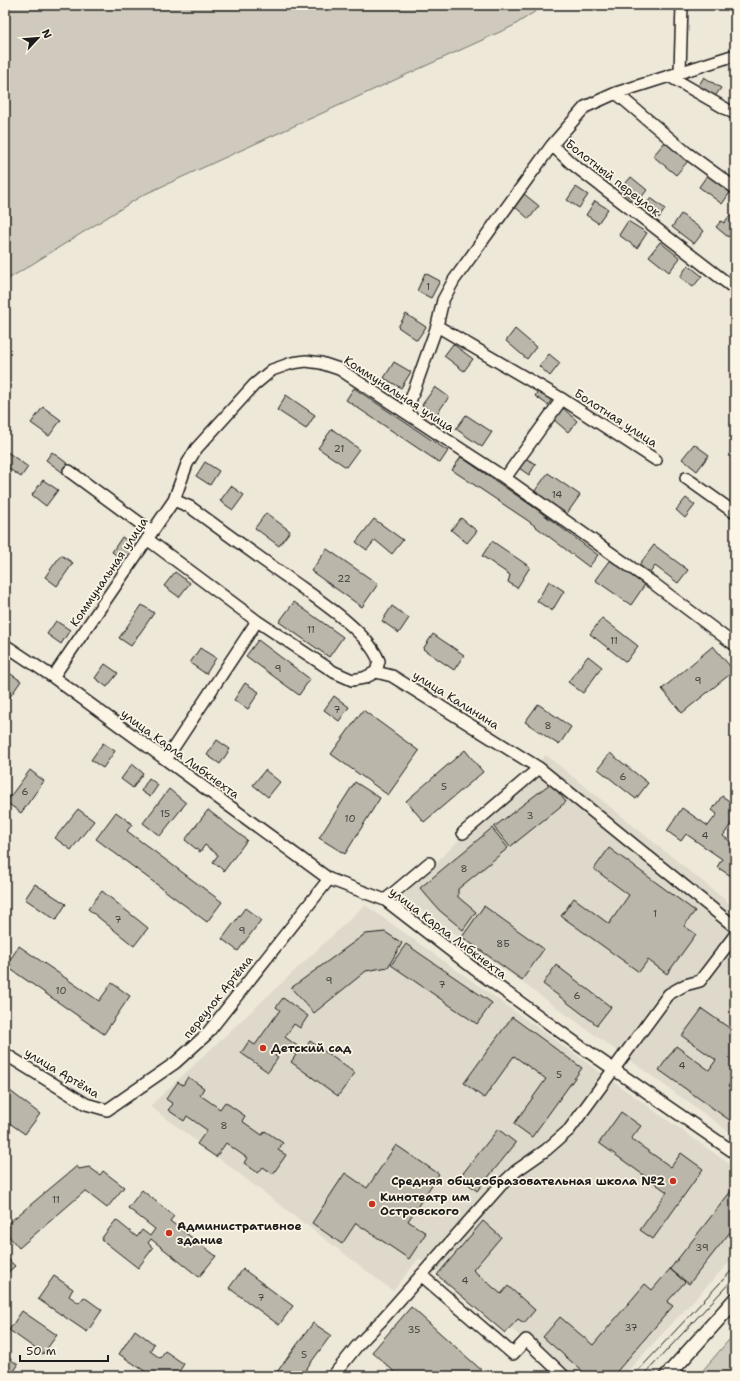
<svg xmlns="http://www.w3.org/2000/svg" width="740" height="1381" viewBox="0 0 740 1381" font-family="'Shantell Sans',sans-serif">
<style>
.built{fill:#ded9cb}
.green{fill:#cfcabd;stroke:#76736c}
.building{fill:#bab6aa;stroke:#1c1c1c}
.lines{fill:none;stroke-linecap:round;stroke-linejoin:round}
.minor-casing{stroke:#1c1c1c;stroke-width:14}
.major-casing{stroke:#1c1c1c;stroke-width:17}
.minor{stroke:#fcf5e5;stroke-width:11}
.major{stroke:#fcf5e5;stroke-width:14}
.tram{stroke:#1c1c1c;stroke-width:1}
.poi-dot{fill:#c8321e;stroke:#fcf5e5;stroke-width:1.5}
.labels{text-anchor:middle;stroke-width:3.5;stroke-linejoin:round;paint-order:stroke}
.number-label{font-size:10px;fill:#444240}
.street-label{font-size:12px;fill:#1c1c1c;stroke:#fcf5e5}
.poi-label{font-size:12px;font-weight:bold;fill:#1c1c1c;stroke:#fcf5e5;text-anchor:start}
</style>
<rect width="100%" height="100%" fill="#eee8d9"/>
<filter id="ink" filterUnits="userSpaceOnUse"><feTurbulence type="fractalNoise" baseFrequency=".025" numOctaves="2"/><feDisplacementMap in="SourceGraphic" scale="8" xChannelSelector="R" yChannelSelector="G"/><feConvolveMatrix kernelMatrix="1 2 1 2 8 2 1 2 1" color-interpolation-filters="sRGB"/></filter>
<g filter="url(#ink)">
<path class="built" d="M546,755L735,908V1136L402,896Z
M365,905L735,1168V1256L623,1376H572L419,1258L393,1291L150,1106Z"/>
<path class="green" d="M5,5H545L513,26L143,195L5,281Z
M735,1333V1376H698Z"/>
<path class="building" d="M704,77L721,88L713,99L697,88Z
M665,142L688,161L676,175L653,156Z
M708,174L731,191L722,204L699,187Z
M631,177L647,190L637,203L620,190Z
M576,187L588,195L579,208L567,200Z
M524,194L539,206L529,219L514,206Z
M651,198L665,209L659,218L644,207Z
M595,201L608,209L598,223L586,215Z
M681,214L704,231L694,244L672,227Z
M730,215L735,219V229L728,237L716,227L721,221L724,223Z
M628,221L647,233L637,248L619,235Z
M660,242L680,258L669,272L649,256Z
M688,265L702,276L693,287L680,277Z
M425,273L440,281L431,298L417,291Z
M406,314L426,327L417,340L398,327Z
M515,329L536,347L527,359L506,341Z
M453,344L473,359L464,371L444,356Z
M549,354L560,363L550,376L539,366Z
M394,362L411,372L401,388L384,378Z
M435,387L449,397L436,415L422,405Z
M354,388L448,451L440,463L346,400Z
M540,388L553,398L548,405L535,396Z
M286,395L315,415L306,429L277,410Z
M43,407L61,420L49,436L31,423Z
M563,408L577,421L568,432L553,419Z
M466,415L492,432L482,447L456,429Z
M332,429L359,449L346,467L318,448Z
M694,444L709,455L697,471L682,459Z
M6,451L28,467L21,477L5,466Z
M52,452L68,464L62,472L46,460Z
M461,457L535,508L598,555L589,567L527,520L452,470Z
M525,458L536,464L529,475L519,468Z
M205,462L219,471L210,485L196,476Z
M548,473L580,495L566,515L534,492Z
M43,480L58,490L46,506L32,495Z
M231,486L244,495L233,510L220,501Z
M686,498L695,505L685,518L676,510Z
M266,513L290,531L279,546L255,528Z
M461,518L477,531L467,543L451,530Z
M374,519L403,540L392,554L375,540L367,550L356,542Z
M122,537L137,547L126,562L112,552Z
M492,541L530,567L517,588L508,582L510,575L482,556Z
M654,545L688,570L678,583L655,566L650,573L639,565Z
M327,549L378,584L362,607L311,571Z
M61,555L73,563L57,586L45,577Z
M611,558L646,583L631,605L595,580Z
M175,572L190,583L179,597L164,586Z
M549,581L564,591L552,611L537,601Z
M294,602L343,637L329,657L279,622Z
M142,605L154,613L131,646L119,638Z
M392,606L409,618L399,633L382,621Z
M602,618L638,646L626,662L590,634Z
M56,621L70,630L61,644L47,634Z
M433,634L464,655L454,670L423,649Z
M258,640L310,679L299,695L246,656Z
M713,646L734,671L682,713L662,689Z
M200,648L216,658L206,674L190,663Z
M588,656L602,667L583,693L568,682Z
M105,664L118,673L107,687L95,678Z
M8,672L21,681L5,704V675Z
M245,683L259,692L248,709L234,700Z
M334,696L349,707L339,721L324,710Z
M538,704L571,727L559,745L525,722Z
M363,710L419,751L388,795L331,754Z
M217,740L230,749L220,764L207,755Z
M103,743L115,751L103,768L91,760Z
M465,750L483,772L424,822L406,801Z
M610,753L648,783L636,799L598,769Z
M132,764L143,773L133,788L121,779Z
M30,770L44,781L21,813L6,802Z
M265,770L280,782L268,797L253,785Z
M149,778L158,785L150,797L141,791Z
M355,782L380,798L345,854L319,838Z
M551,783L566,802L510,847L494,827Z
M169,789L186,803L160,836L143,823Z
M722,796L735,805V827L731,824L723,836L735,845V870L731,876L717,867L722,859L686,834L681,841L667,831L682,808L708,826L717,814L712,810Z
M78,809L94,821L71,850L55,838Z
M208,810L247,840L224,871L213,862L218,855L205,845L200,852L185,840Z
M116,812L132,824L127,831L222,902L207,922L96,839Z
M492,828L508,848L458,889V897L476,912L463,930L439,910L420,888Z
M609,848L695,911L684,926L696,934L667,974L648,960L639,972L561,916L574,898L609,924L629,895L594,869Z
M35,884L66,904L56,920L25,899Z
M102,891L148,928L134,946L88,909Z
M484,906L544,949L522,980L462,937Z
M245,908L261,920L238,951L222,939Z
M385,932L402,943L388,967L366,971L314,1013L291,988L365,934Z
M406,944L492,1003L477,1024L391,965Z
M19,946L99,1001L112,983L130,996L104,1034L6,966Z
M556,965L611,1007L597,1025L543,984Z
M283,998L308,1016L300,1028L294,1024L285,1037L304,1051L310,1041L355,1073L338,1096L291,1062L296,1055L283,1046L275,1056L278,1058L268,1072L241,1053L249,1041L255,1045L280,1010L276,1007Z
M702,1009L735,1032V1077L728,1086L735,1091V1124L659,1070L676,1046L709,1070L716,1060L682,1036Z
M512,1017L582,1068L532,1137L514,1124L546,1079L514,1056L484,1098L464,1083Z
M188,1077L204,1088L200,1095L220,1109L225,1102L245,1116L242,1121L262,1135L265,1131L283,1143L278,1150L286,1155L273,1174L263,1167L258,1173L244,1163L247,1158L226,1143L216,1157L197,1144L207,1130L187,1116L184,1121L168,1110L173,1104L166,1099L178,1082L183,1085Z
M5,1087L40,1114L25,1134L5,1120Z
M621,1112L641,1126L631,1139L671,1167L681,1153L703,1169L653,1239L640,1230L667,1192L599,1143Z
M498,1129L516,1143L477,1191L460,1177Z
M396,1145L439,1174L408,1221L426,1233L409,1259L356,1223L342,1244L312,1223L345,1173L367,1188Z
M77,1166L79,1169L89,1167L100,1175L103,1171L124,1187L107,1208L85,1191L19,1248L5,1232V1226Z
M735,1186V1226L689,1284L670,1269Z
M142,1190L174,1216L170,1221L216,1256L199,1277L151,1239L148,1243L153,1248L138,1268L101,1239L116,1220L137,1237L142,1230L150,1236L155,1229L128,1208Z
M483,1221L501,1237L473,1270L501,1294L508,1286L535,1310L524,1323L518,1319L505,1333L437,1275Z
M5,1256L15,1266L5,1275Z
M243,1269L293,1306L279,1325L229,1288Z
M670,1269L685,1282L667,1302L673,1306L613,1376H588L543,1337L560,1317L593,1345L645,1284L652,1290Z
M54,1276L73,1289L69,1296L79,1303L84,1297L102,1310L87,1332L38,1299Z
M411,1307L488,1376H399L372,1352Z
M22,1311L57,1335L43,1354L9,1330Z
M313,1323L331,1335L301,1376H283L277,1372Z
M135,1330L154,1344L150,1351L160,1358L165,1351L184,1364L176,1376H152L119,1354Z
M5,1355L18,1365L11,1376H5Z"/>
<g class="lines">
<defs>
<path id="minor" d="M680,72L682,5
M669,76L735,114
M616,93L687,153L735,188
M552,145L585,107L616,93L735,55
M437,326L562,399L656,460
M406,413L437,326L443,300L454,280L552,145L571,163L735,289
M69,471L152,532
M505,478L562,399
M686,478L735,513
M174,500L190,507C222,530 254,554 287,577C314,597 367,630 379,661L376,672
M147,539L257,621L334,672L352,680L364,678L376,672L392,676L539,768L735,927
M5,645L53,677L329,879L385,900L473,968L577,1044L735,1153
M53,677L174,500L187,464L196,449L254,385L272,370L292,363L306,361L321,363L339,369L505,478L653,583L735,645
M166,759L257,621
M463,833L539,768
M385,900L429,863
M5,1054L86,1104L107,1110L175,1063L206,1035L329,879
M421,1275L513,1354L526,1340L564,1376
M333,1376L357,1346L380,1322L500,1186L516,1171L546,1150L569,1130L669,994L685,985L700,981L735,935"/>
<path id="major" d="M667,1376L735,1300"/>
</defs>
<use href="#minor" class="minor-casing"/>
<use href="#major" class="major-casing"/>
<use href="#minor" class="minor"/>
<use href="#major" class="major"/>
<path class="tram" d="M633,1376L735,1267
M643,1376L735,1277"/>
</g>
</g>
<g class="poi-dot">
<circle cx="263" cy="1048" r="4"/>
<circle cx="673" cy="1181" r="4"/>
<circle cx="372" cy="1204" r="4"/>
<circle cx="169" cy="1233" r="4"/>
</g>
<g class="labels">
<g class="number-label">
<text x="428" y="290">1</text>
<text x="339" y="452">21</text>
<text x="557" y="498">14</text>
<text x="344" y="582">22</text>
<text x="311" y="633">11</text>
<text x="614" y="644">11</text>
<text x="278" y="672">9</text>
<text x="698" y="684">9</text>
<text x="337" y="713">7</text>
<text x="548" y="729">8</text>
<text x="623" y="780">6</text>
<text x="444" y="790">5</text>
<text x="25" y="795">6</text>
<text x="165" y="817">15</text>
<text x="530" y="819">3</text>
<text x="350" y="822">10</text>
<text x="705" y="839">4</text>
<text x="464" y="872">8</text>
<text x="655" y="917">1</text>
<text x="118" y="923">7</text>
<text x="242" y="934">9</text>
<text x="503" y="947">8Б</text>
<text x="329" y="984">9</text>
<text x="442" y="988">7</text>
<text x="61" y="994">10</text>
<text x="577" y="999">6</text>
<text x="682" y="1069">4</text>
<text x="559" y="1078">5</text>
<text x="224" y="1129">8</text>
<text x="56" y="1203">11</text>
<text x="702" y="1251">39</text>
<text x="465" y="1284">4</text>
<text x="261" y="1301">7</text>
<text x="631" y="1331">37</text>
<text x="414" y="1333">35</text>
<text x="304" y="1358">5</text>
</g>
<g class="street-label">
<text transform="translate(613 178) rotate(38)" y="4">Болотный переулок</text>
<text transform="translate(399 394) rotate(33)" y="4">Коммунальная улица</text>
<text transform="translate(616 418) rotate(33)" y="4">Болотная улица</text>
<text transform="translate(109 572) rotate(-56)" y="4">Коммунальная улица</text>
<text transform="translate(456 700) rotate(32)" y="4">улица Калинина</text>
<text transform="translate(180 754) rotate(36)" y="4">улица Карла Либкнехта</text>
<text transform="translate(448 933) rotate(37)" y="4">улица Карла Либкнехта</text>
<text transform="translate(218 997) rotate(-51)" y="4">переулок Артёма</text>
<text transform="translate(62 1073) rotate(31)" y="4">улица Артёма</text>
</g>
<g class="poi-label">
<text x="271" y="1052">Детский сад</text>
<text x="665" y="1185" text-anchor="end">Средняя общеобразовательная школа №2</text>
<text x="380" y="1201">Кинотеатр им<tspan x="380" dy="14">Островского</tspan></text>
<text x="177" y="1230">Административное<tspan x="177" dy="14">здание</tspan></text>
</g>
</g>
<rect width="740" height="1381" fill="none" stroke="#fcf5e5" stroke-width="20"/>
<rect x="10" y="10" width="720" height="1361" fill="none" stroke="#1c1c1c" stroke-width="1.5" filter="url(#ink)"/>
<g transform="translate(38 38) rotate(64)" stroke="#fcf5e5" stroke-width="3" paint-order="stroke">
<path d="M0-3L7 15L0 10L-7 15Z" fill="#1c1c1c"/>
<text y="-6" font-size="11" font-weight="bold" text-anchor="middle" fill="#1c1c1c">N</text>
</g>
<path d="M20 1355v6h88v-6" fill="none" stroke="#1c1c1c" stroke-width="2"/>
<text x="26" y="1355" font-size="12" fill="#1c1c1c" stroke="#fcf5e5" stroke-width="3" paint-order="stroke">50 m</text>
</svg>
